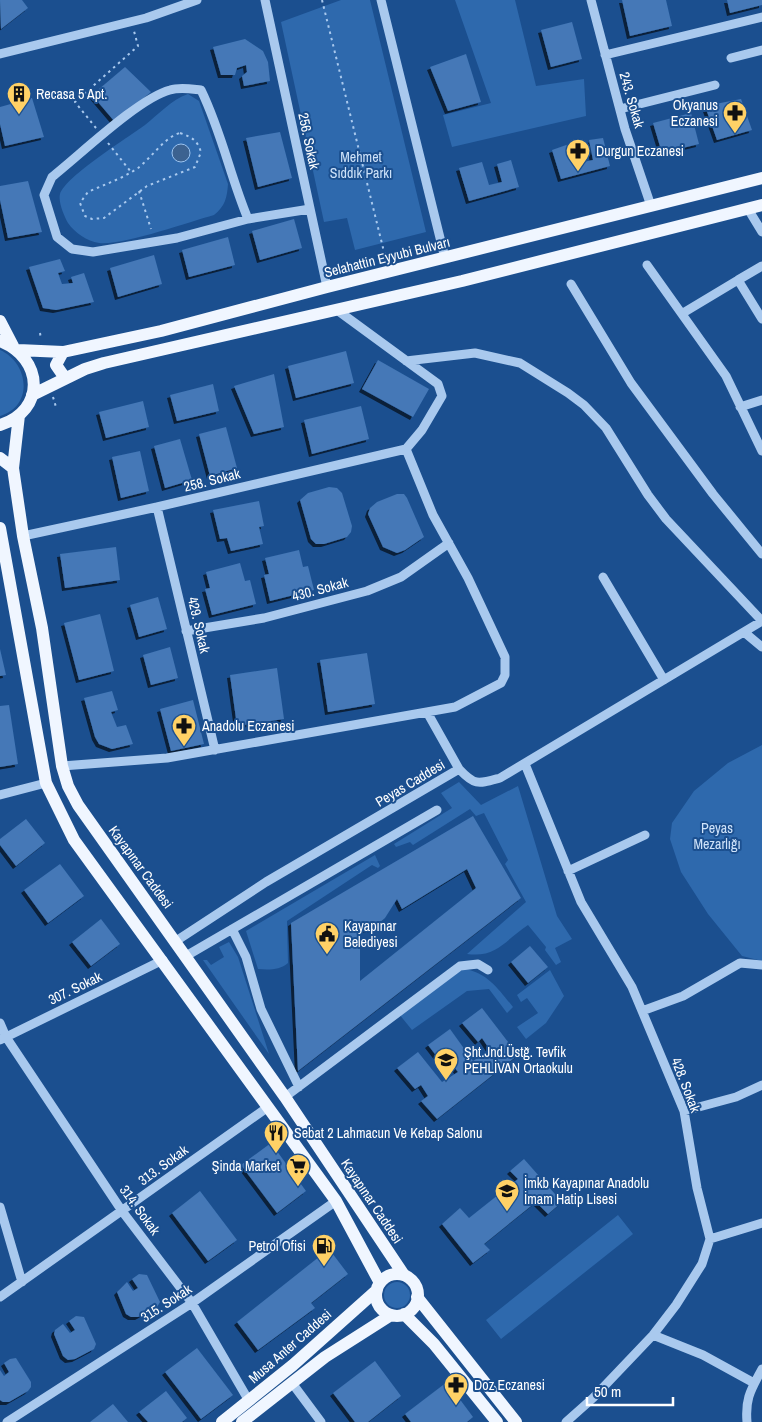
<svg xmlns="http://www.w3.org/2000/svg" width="762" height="1422" viewBox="0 0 762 1422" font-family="'Archivo Narrow',sans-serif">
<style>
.green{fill:#2e69ad}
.water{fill:#3c6290;stroke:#9cc4f0}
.building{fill:#4478b7;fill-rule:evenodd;filter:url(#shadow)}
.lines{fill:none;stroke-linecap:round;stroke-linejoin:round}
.path{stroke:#a9c9ee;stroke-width:2;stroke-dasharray:2.5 4;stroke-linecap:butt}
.minor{stroke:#a9c9ee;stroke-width:9}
.major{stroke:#f0f6ff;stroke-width:12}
.labels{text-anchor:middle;stroke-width:4;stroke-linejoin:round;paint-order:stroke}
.poi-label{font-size:14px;fill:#fff;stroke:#1b4f8f;text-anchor:start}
.street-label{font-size:14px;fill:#fff;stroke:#1b4f8f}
.park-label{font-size:14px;fill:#cfe3fa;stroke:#1b4f8f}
</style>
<defs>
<filter id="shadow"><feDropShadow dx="-3" dy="3" stdDeviation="0" flood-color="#0009"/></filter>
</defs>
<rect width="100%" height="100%" fill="#1b4f8f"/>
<path class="green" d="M341,0H370L426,232L355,250L347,218L324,222L281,22Z
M455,0H515L536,86L584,79L586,116L452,147L443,115L491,103Z
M188,94L199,101L228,184C227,198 225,206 214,215C189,222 121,246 99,243C87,241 75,233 68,223C64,216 58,202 60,194C66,176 127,138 145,125C159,114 171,100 188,94Z
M0,350C29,363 34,406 0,416Z
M762,745V961L742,956L708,914L681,872L670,839L672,823L694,791L728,763Z
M459,782L481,805L518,786L557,916L572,939L555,948L561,962L556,965L545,950L546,947L528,925C505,940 497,958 467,954L526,902L505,864L508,860L484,813L476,816L470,809L413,845L410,842L396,847L394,844L452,808L441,793Z
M375,855L380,866L378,868L372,865L287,921L288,963C280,970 269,970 258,969L246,931Z
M229,942L238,957L269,1054L203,960H207L211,965L224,957L219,947Z
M465,969C488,973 499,990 513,1007L507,1013L489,989L467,991L412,1030L399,1014L459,970Z
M550,970L564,996L546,1023L526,1039L517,1027L538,1013L527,998L521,1002L517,995Z
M618,1215L633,1234L501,1339L486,1320Z
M384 1295a13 13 0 1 1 26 0a13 13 0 1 1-26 0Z"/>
<path class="water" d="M172 153a9 9 0 1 1 18 0a9 9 0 1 1-18 0Z"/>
<path class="building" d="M0,0H22L28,8L1,29Z
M622,0H666L672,26L630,36Z
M727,0H762V5L730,13Z
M572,22L582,59L551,67L541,30Z
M245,39L263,51L268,62L270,81L244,86L242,76L247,72L246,65L237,68L235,75H221L213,47Z
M466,54L481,102L448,111L430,67Z
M125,67L151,92L115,122L92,95Z
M32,98L44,137L5,146L0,124V107Z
M741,99L752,130L717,140L705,106Z
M691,113L699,144L662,153L653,123Z
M280,132L292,178L258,187L246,138Z
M603,138L610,166L561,179L552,150L572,143L578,163L593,160L589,140Z
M511,160L519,187L469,201L459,168L482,162L489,185L502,182L497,164Z
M28,181L42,232L8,238L0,200V186Z
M294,219L302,248L260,260L252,231Z
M228,237L235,265L189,277L182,250Z
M154,255L162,284L118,297L110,268Z
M60,259L65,271L58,273L62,284L73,283L71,277L84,273L94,302L56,310L43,308L29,267Z
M346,351L354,383L296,398L288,366Z
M378,360L429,389L413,417L362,389Z
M274,374L284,427L254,434L234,386Z
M213,384L219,411L177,421L170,395Z
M143,401L149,427L106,438L99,412Z
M361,406L369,439L312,454L304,420Z
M226,427L237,468L210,476L199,434Z
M180,439L192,480L165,488L154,446Z
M140,451L149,491L121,498L112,457Z
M329,487L337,488L342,493L352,526L351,532L347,537L324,544H316L311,539L300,500L308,493Z
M397,494H404L407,498L424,537L405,550L397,553L383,547L368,514L370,508L377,502Z
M259,501L264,526L259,527L263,544L231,551L227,538L220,539L213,510Z
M116,547L120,580L65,588L60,554Z
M299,550L303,567L308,566L314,590L270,601L264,575L269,574L265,558Z
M240,563L245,581L250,580L256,604L212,615L205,589L210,588L206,572Z
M158,597L167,629L139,637L130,605Z
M100,614L114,671L79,680L64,623Z
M170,647L178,678L151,685L143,655Z
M0,649L6,675L0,676Z
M367,653L375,704L328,712L320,660Z
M277,668L284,719L237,726L230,675Z
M112,691L118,710L111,712L117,727L126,725L133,744L112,749L99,744L95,737L84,698Z
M193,700L204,744L171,751L160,709Z
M9,705L18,764L0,767V706Z
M473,816L521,898L298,1071L291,923ZM467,869L476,888L360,981V929L371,930L385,918L397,899L402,909Z
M26,819L45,843L16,866L0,845V839Z
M60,864L84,896L48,923L24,890Z
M101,919L120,944L91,966L72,942Z
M530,946L548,967L528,983L511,962Z
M482,1008L518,1055L437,1119L421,1101L428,1096L421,1085L415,1089L397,1068L418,1052L442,1082L458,1072L451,1063L445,1067L428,1045L450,1029L473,1061L490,1050L482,1038L478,1042L462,1023Z
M271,1143L306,1191L277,1213L241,1165Z
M524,1159L562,1202L548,1214L536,1202L484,1244L490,1250L473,1263L442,1224L460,1208L469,1218L518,1179L510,1171Z
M200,1191L237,1240L208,1261L172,1213Z
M329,1249L348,1274L311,1303L315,1308L258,1350L237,1322Z
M139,1274L147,1275L160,1302L157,1307L138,1317H131L126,1314L117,1292L127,1282L133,1291L138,1288L132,1279Z
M76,1316L84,1317L96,1344L94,1349L75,1359L68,1360L63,1356L54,1334L55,1330L63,1324L70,1333L75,1330L69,1321Z
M197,1348L233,1395L201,1419L165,1372Z
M16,1358L31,1382V1387L28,1391L9,1402H3L0,1400V1370L4,1376L9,1372L4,1363L10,1359Z
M375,1361L401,1396L368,1422H355L333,1393Z
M447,1382L473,1417L467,1422H411L405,1414Z
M166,1391L187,1418L182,1422H148L139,1412Z
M113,1404L128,1422H90Z"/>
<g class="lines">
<path class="path" d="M322,0L386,260
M96,128L75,102L138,46L134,31
M180,133C192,137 197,140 201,152L195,167L147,186L104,218L92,219L85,216L80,203L88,192C105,184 122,179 138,168C151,158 166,136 180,133Z
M108,143L131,172
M139,191L151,229
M40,333L41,339
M53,397L56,407"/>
<path class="minor" d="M265,0L327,287
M381,0L445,258
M591,0L625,129L651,206
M0,54L146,18L197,0
M605,55L762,17
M731,58L762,50
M620,109L715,85
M748,209L762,232
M248,219C230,176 222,133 201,90C191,89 180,87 170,90C139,98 80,155 52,177L44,195L57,237L72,249L93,252L177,238L248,219L310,209
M647,265L726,376L762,451
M738,280L762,266
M571,284L631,383L713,494L762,554
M683,313L738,280L762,319
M740,407L762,400
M157,507L215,750
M23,536L157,507L406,449
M603,577L664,680
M186,631L264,618L367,591L401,577L449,543
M744,632L762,647
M427,712L459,769
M525,764L581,902L632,987L684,1111L697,1188L710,1239L702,1264L676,1305L653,1335L593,1398L566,1422
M62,766L167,758L455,707L501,683L505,675V657L468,578L433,515L406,449L422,430L442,396L438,384L337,310
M0,795L46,783
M568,871L645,835
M232,929L246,957L261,1009L299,1087
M176,941L266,882L459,769C475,786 478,784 500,778L762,621L666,519L648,495L606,428L584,405L568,393L520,363L475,353L406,361
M186,956L437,810
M642,1011L683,996L740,963L762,965
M0,1023L6,1037L122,1211L192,1303L249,1401
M0,1040L163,960
M285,1097L460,966L478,964L488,970
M684,1111L736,1097L762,1085
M0,1207L22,1282
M710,1239L762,1223
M0,1297L268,1107
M653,1335L703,1355L754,1383
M292,1383L321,1422
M7,1422L192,1303L336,1201
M747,1422C745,1398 751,1390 762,1369"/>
<path class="major" d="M0,321L13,346
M0,341C44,358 46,411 0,425
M18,350L63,352L161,331L327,287L762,178
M63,352L56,365L65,378
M32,395L85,369L104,363L462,281L762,205
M19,415L13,468L23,536L42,628L62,766L68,786L78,805L285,1097L404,1275
M0,458L13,468
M0,528L46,783L74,840L336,1201L380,1283
M376 1295a21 21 0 1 1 42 0a21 21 0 1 1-42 0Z
M417,1297L516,1422
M404,1314L434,1344L497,1422
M222,1422L293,1365L377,1290
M242,1422L325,1357L391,1315"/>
</g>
<defs>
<symbol id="building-pin" viewBox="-11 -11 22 30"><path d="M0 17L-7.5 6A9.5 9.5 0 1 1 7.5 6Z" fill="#ffd166" stroke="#1b4f8f"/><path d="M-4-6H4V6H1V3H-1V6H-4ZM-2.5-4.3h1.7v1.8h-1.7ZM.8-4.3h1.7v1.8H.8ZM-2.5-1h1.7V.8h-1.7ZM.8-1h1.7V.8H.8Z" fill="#111"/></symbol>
<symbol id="pharmacy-pin" viewBox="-11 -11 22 30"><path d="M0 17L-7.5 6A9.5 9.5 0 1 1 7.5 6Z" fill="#ffd166" stroke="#1b4f8f"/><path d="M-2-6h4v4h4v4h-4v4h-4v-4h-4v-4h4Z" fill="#111"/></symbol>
<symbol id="civic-pin" viewBox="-11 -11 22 30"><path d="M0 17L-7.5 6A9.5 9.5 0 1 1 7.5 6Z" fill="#ffd166" stroke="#1b4f8f"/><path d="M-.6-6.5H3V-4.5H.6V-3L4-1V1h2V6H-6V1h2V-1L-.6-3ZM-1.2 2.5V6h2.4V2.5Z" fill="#111"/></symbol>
<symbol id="school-pin" viewBox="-11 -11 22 30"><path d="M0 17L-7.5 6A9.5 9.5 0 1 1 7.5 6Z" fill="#ffd166" stroke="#1b4f8f"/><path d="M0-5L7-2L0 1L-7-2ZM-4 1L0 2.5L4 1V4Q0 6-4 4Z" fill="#111"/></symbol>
<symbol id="restaurant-pin" viewBox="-11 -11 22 30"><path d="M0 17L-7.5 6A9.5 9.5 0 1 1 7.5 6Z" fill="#ffd166" stroke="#1b4f8f"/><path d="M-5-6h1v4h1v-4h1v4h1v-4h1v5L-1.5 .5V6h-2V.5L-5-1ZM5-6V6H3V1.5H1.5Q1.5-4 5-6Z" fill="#111"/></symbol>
<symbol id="supermarket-pin" viewBox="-11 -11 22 30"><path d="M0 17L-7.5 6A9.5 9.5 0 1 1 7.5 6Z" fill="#ffd166" stroke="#1b4f8f"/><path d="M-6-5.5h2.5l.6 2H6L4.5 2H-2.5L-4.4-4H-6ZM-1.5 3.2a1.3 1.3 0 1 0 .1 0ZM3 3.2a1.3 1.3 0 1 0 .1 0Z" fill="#111"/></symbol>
<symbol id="fuel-pin" viewBox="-11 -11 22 30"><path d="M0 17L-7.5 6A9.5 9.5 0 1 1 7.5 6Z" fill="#ffd166" stroke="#1b4f8f"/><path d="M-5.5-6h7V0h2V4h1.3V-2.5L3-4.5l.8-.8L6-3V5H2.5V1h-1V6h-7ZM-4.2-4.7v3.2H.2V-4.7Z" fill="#111"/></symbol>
</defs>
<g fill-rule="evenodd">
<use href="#building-pin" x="5" y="80" width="28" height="38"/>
<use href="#pharmacy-pin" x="721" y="99" width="28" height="38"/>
<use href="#pharmacy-pin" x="564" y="137" width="28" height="38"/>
<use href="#pharmacy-pin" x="170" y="712" width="28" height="38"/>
<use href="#civic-pin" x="313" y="920" width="28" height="38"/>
<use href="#school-pin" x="432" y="1046" width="28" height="38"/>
<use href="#restaurant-pin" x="262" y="1119" width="28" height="38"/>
<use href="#supermarket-pin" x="284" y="1152" width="28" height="38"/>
<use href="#school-pin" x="493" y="1177" width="28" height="38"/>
<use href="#fuel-pin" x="310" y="1232" width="28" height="38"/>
<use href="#pharmacy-pin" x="442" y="1371" width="28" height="38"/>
</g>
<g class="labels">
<g class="poi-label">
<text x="36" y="99">Recasa 5 Apt.</text>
<text x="718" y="110" text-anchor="end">Okyanus<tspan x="718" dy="16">Eczanesi</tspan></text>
<text x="596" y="156">Durgun Eczanesi</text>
<text x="202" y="731">Anadolu Eczanesi</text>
<text x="344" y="931">Kayapınar<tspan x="344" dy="16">Belediyesi</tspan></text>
<text x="464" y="1057">Şht.Jnd.Üstğ. Tevfik<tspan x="464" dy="16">PEHLİVAN Ortaokulu</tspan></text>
<text x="294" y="1138">Sebat 2 Lahmacun Ve Kebap Salonu</text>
<text x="280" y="1171" text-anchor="end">Şinda Market</text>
<text x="524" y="1188">İmkb Kayapınar Anadolu<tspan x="524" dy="16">İmam Hatip Lisesi</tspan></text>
<text x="306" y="1251" text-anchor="end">Petrol Ofisi</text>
<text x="474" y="1390">Doz Eczanesi</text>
</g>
<g class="street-label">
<text transform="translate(632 100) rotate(74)" y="5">243. Sokak</text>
<text transform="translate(309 141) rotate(78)" y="5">256. Sokak</text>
<text transform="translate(387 257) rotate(-14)" y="5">Selahattin Eyyubi Bulvarı</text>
<text transform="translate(212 480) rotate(-14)" y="5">258. Sokak</text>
<text transform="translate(320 589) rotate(-15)" y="5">430. Sokak</text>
<text transform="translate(199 625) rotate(77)" y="5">429. Sokak</text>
<text transform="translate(410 783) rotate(-31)" y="5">Peyas Caddesi</text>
<text transform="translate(141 867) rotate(54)" y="5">Kayapınar Caddesi</text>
<text transform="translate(75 988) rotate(-26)" y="5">307. Sokak</text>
<text transform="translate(686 1085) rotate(69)" y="5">428. Sokak</text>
<text transform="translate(163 1165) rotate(-36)" y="5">313. Sokak</text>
<text transform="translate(372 1201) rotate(56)" y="5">Kayapınar Caddesi</text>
<text transform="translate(140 1210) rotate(54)" y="5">314. Sokak</text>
<text transform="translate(166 1303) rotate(-33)" y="5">315. Sokak</text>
<text transform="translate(290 1346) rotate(-41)" y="5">Musa Anter Caddesi</text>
</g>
<g class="park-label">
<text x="361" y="162">Mehmet<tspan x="361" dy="16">Sıddık Parkı</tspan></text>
<text x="717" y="833">Peyas<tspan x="717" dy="16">Mezarlığı</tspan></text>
</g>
</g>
<path d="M587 1397v8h86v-8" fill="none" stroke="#ffffff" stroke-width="2.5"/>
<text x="594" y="1397" font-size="15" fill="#ffffff" stroke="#1b4f8f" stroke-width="4" paint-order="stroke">50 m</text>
</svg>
